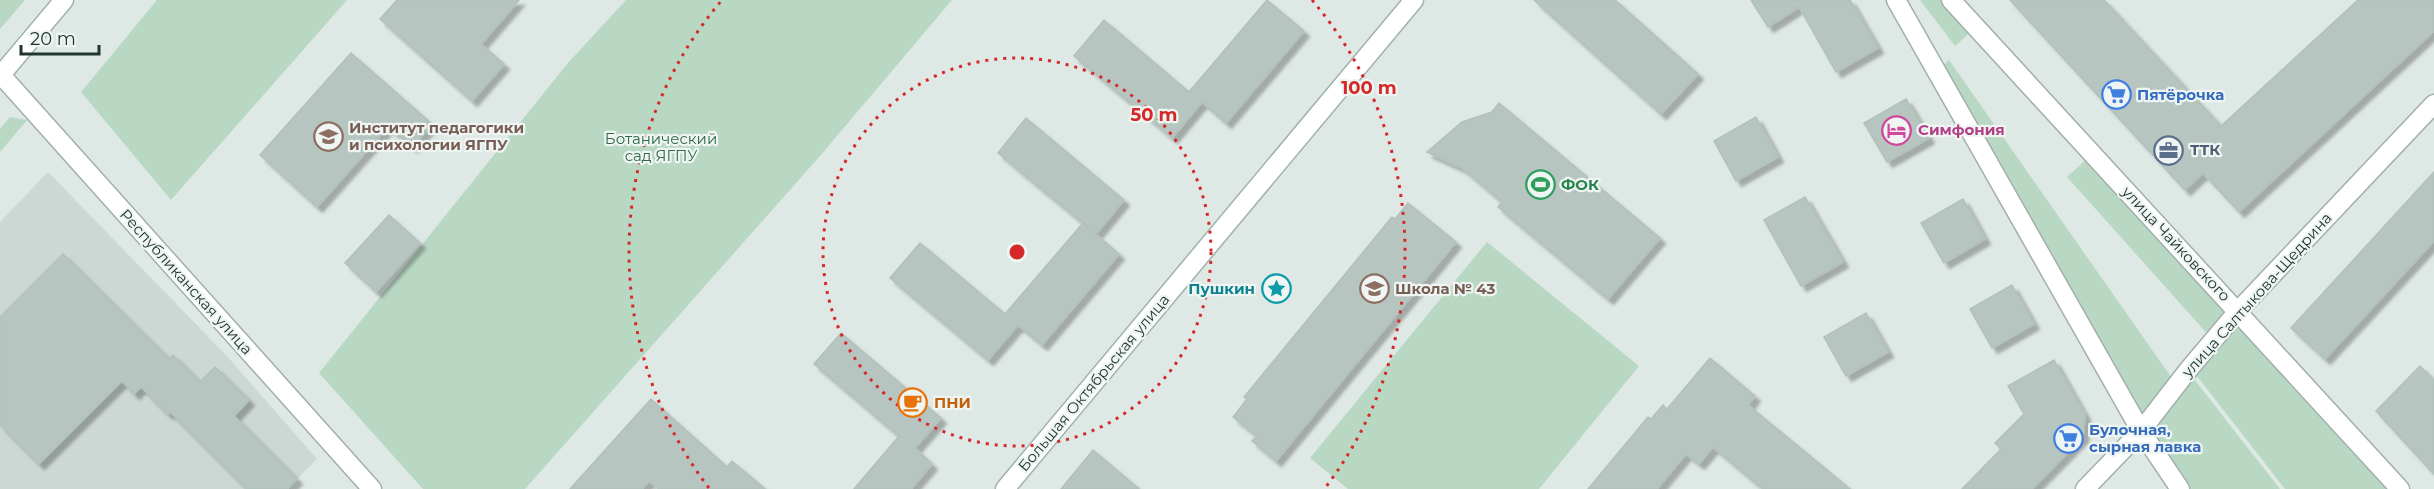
<svg xmlns="http://www.w3.org/2000/svg" width="2434" height="489" viewBox="0 0 2434 489" font-family="Montserrat,sans-serif">
<style>
.built{fill:#cdd8d4}
.green{fill:#b9d8c4}
.building{fill:#b7c5c1;stroke:#b1c1bc;stroke-width:1.5;filter:url(#shadow)}
.lines{fill:none;stroke-linecap:round;stroke-linejoin:round}
.minor-casing{stroke:#a2afac;stroke-width:21}
.tertiary-casing{stroke:#a2afac;stroke-width:21}
.secondary-casing{stroke:#9fb3ae;stroke-width:21}
.minor{stroke:#fff;stroke-width:18}
.tertiary{stroke:#fff;stroke-width:18}
.secondary{stroke:#fff;stroke-width:18}
.ring{fill:none;stroke:#d62828;stroke-width:3;stroke-dasharray:3 6}
.labels{text-anchor:middle;stroke-width:4.5;stroke-linejoin:round;paint-order:stroke}
.shop-label{font-size:15px;font-weight:bold;fill:#366cbe;stroke:#eef5f2;text-anchor:start}
.education-label{font-size:15px;font-weight:bold;fill:#785e54;stroke:#eef5f2;text-anchor:start}
.hotel-label{font-size:15px;font-weight:bold;fill:#b23c85;stroke:#eef5f2;text-anchor:start}
.park-label{font-size:15px;fill:#2f694c;stroke:#eef5f2}
.service-label{font-size:15px;font-weight:bold;fill:#4e5e75;stroke:#eef5f2;text-anchor:start}
.leisure-label{font-size:15px;font-weight:bold;fill:#27864d;stroke:#eef5f2;text-anchor:start}
.street-label{font-size:15px;fill:#213633;stroke:#eef5f2}
.culture-label{font-size:15px;font-weight:bold;fill:#0d838f;stroke:#eef5f2;text-anchor:end}
.food-label{font-size:15px;font-weight:bold;fill:#c56008;stroke:#eef5f2;text-anchor:start}
.centre{fill:#d62828;stroke:#eef5f2;stroke-width:3}
.ring-label{font-size:18px;text-anchor:middle;font-weight:bold;fill:#d62828;stroke:#eef5f2;stroke-width:4.5;stroke-linejoin:round;paint-order:stroke}
</style>
<defs>
<filter id="shadow"><feDropShadow dx="5.5" dy="5.5" stdDeviation="1.5" flood-color="#0004"/></filter>
</defs>
<rect width="100%" height="100%" fill="#dee8e5"/>
<path class="built" d="M48,172L227,356L317,459L287,489H0V222Z"/>
<path class="green" d="M0,0H25L0,29Z
M157,0H347L171,200L81,92Z
M626,0H952L820,156L525,489H423L319,373L567,64Z
M1920,0H1945L1973,30L1955,46Z
M1949,60L2176,384L2142,427L1939,69Z
M10,117L27,120L0,152V129Z
M2090,156L2236,311L2212,339L2067,177Z
M1487,242L1639,366L1539,489H1348L1310,458Z
M2239,315L2389,489H2285L2193,371Z
M2190,374L2280,489H2184L2144,431Z"/>
<path class="building" d="M397,0H519L481,44L504,64L472,101L380,19Z
M1267,0L1304,31L1226,123L1202,102L1172,138L1074,56L1104,20L1189,92Z
M1534,0H1615L1698,74L1661,114Z
M1751,0H1850L1878,48L1836,72L1799,7L1768,27Z
M2010,0H2104L2221,126L2358,0H2434V31L2239,212L2203,173L2185,190Z
M351,53L432,124L412,147L388,127L317,207L260,155Z
M1906,99L1929,138L1887,162L1864,123Z
M1499,103L1660,238L1608,299L1498,207L1502,202L1462,168L1427,152L1462,122L1492,112Z
M1756,117L1778,157L1736,181L1714,141Z
M1026,118L1124,200L1096,234L998,153Z
M2434,172V241L2325,359L2291,328Z
M1805,197L1843,262L1801,286L1764,220Z
M1963,199L1985,239L1944,263L1921,223Z
M1408,203L1456,242L1276,461L1252,441L1257,436L1233,417L1247,399L1244,397L1392,217L1395,219Z
M389,215L420,243L376,292L345,263Z
M1083,223L1119,254L1042,345L1018,325L988,360L890,278L920,243L1005,314Z
M63,254L169,359L173,355L200,382L215,367L249,400L234,416L297,479L287,489H247L170,412L168,414L141,387L134,394L122,381L39,464L0,425V317Z
M2012,285L2034,324L1992,348L1970,309Z
M1866,313L1888,352L1846,376L1824,337Z
M841,333L941,418L915,448L932,464L911,489H854L899,436L814,364Z
M1710,358L1755,396L1748,405L1850,489H1763L1713,447L1699,464L1686,454L1657,489H1588L1648,417L1651,419L1663,405L1667,409Z
M2054,360L2085,415L2083,437L2032,489H1962L2001,449L1995,443L2024,414L2008,386Z
M2420,366L2434,380V474L2376,411Z
M651,399L727,467L732,461L765,489H659L649,481L642,489H570Z
M1093,450L1139,489H1061Z"/>
<g class="lines">
<defs>
<path id="minor" d="M1896,0L2141,431L2180,489
M1951,0L2400,489
M2085,489L2141,431L2189,369L2238,311L2434,104"/>
<path id="tertiary" d="M1,75L372,489"/>
<path id="secondary" d="M0,76L64,0
M1005,489L1414,0"/>
</defs>
<use href="#minor" class="minor-casing"/>
<use href="#tertiary" class="tertiary-casing"/>
<use href="#secondary" class="secondary-casing"/>
<use href="#minor" class="minor"/>
<use href="#tertiary" class="tertiary"/>
<use href="#secondary" class="secondary"/>
</g>
<g class="ring">
<circle cx="1017" cy="252" r="194"/>
<path d="M709 488A388 388 0 0 1 722 0M1312 0A388 388 0 0 1 1325 488"/>
</g>
<defs>
<symbol id="supermarket-ring" viewBox="-11 -11 22 22"><circle r="9.5" fill="#eef5f2" stroke="#3f7fe0" stroke-width="1.5"/><path d="M-6-5.5h2.5l.6 2H6L4.5 2H-2.5L-4.4-4H-6ZM-1.5 3.2a1.3 1.3 0 1 0 .1 0ZM3 3.2a1.3 1.3 0 1 0 .1 0Z" fill="#3f7fe0"/></symbol>
<symbol id="hotel-ring" viewBox="-11 -11 22 22"><circle r="9.5" fill="#eef5f2" stroke="#d1479c" stroke-width="1.5"/><path d="M-6-4.5h1.5V1H6V5H4.5V3h-9V5H-6ZM-4 0a1.8 1.8 0 1 1 3.6 0ZM.5 0V-2.5h3Q6-2.5 6 0Z" fill="#d1479c"/></symbol>
<symbol id="university-ring" viewBox="-11 -11 22 22"><circle r="9.5" fill="#eef5f2" stroke="#8d6e63" stroke-width="1.5"/><path d="M0-5L7-2L0 1L-7-2ZM-4 1L0 2.5L4 1V4Q0 6-4 4Z" fill="#8d6e63"/></symbol>
<symbol id="office-ring" viewBox="-11 -11 22 22"><circle r="9.5" fill="#eef5f2" stroke="#5c6f8a" stroke-width="1.5"/><path d="M-6-3h4V-5.5h4V-3h4V5H-6ZM-1-4.5V-3h2v-1.5ZM-6 0V1H6V0Z" fill="#5c6f8a"/></symbol>
<symbol id="stadium-ring" viewBox="-11 -11 22 22"><circle r="9.5" fill="#eef5f2" stroke="#2e9e5b" stroke-width="1.5"/><path d="M0-5a6.5 5 0 1 0 0 10a6.5 5 0 1 0 0-10ZM-3.5-1.8h7v3.6h-7Z" fill="#2e9e5b"/></symbol>
<symbol id="sight-ring" viewBox="-11 -11 22 22"><circle r="9.5" fill="#eef5f2" stroke="#0f9aa8" stroke-width="1.5"/><path d="M0-6L1.8-2.2L6-1.7L2.9 1.2L3.7 5.4L0 3.3L-3.7 5.4L-2.9 1.2L-6-1.7L-1.8-2.2Z" fill="#0f9aa8"/></symbol>
<symbol id="school-ring" viewBox="-11 -11 22 22"><circle r="9.5" fill="#eef5f2" stroke="#8d6e63" stroke-width="1.5"/><path d="M0-5L7-2L0 1L-7-2ZM-4 1L0 2.5L4 1V4Q0 6-4 4Z" fill="#8d6e63"/></symbol>
<symbol id="cafe-ring" viewBox="-11 -11 22 22"><circle r="9.5" fill="#eef5f2" stroke="#e8710a" stroke-width="1.5"/><path d="M-5.5-4.5H6V0H3Q3 3.5 0 3.5H-2.5Q-5.5 3.5-5.5 0ZM3-3.2v2h1.7v-2ZM-6 4.5H4V6H-6Z" fill="#e8710a"/></symbol>
</defs>
<g fill-rule="evenodd">
<use href="#supermarket-ring" x="2100" y="78" width="33" height="33"/>
<use href="#hotel-ring" x="1880" y="114" width="33" height="33"/>
<use href="#university-ring" x="312" y="120" width="33" height="33"/>
<use href="#office-ring" x="2152" y="134" width="33" height="33"/>
<use href="#stadium-ring" x="1524" y="168" width="33" height="33"/>
<use href="#sight-ring" x="1260" y="272" width="33" height="33"/>
<use href="#school-ring" x="1358" y="272" width="33" height="33"/>
<use href="#cafe-ring" x="896" y="386" width="33" height="33"/>
<use href="#supermarket-ring" x="2052" y="422" width="33" height="33"/>
</g>
<g class="labels">
<g class="shop-label">
<text x="2137" y="100">Пятёрочка</text>
<text x="2089" y="435">Булочная,<tspan x="2089" dy="17">сырная лавка</tspan></text>
</g>
<g class="education-label">
<text x="349" y="133">Институт педагогики<tspan x="349" dy="17">и психологии ЯГПУ</tspan></text>
<text x="1395" y="294">Школа № 43</text>
</g>
<g class="hotel-label">
<text x="1918" y="135">Симфония</text>
</g>
<g class="park-label">
<text x="661" y="144">Ботанический<tspan x="661" dy="17">сад ЯГПУ</tspan></text>
</g>
<g class="service-label">
<text x="2190" y="155">ТТК</text>
</g>
<g class="leisure-label">
<text x="1561" y="190">ФОК</text>
</g>
<g class="street-label">
<text transform="translate(2176 244) rotate(47)" y="5">улица Чайковского</text>
<text transform="translate(186 282) rotate(48)" y="5">Республиканская улица</text>
<text transform="translate(2257 295) rotate(-48)" y="5">улица Салтыкова-Щедрина</text>
<text transform="translate(1094 383) rotate(-50)" y="5">Большая Октябрьская улица</text>
</g>
<g class="culture-label">
<text x="1255" y="294">Пушкин</text>
</g>
<g class="food-label">
<text x="934" y="408">ПНИ</text>
</g>
</g>
<circle cx="1017" cy="252" r="9" class="centre"/>
<g class="ring-label">
<text x="1369" y="94">100 m</text>
<text x="1154" y="121">50 m</text>
</g>
<path d="M21 45v9h78v-9" fill="none" stroke="#213633" stroke-width="3"/>
<text x="30" y="45" font-size="18" fill="#213633" stroke="#eef5f2" stroke-width="4.5" paint-order="stroke">20 m</text>
</svg>
